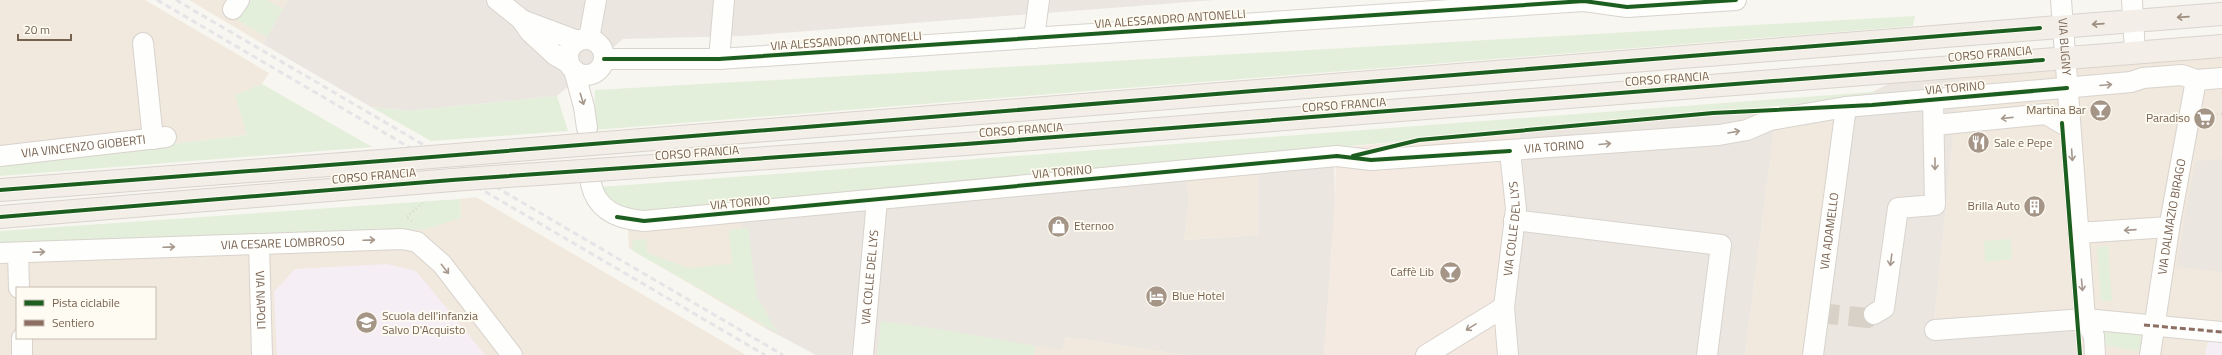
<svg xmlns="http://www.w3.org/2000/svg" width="2222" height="355" viewBox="0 0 2222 355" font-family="'Titillium Web',sans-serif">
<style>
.residential{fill:#f1e9de;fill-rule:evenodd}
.commercial{fill:#f5eae1}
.industrial{fill:#ebe6e0}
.education{fill:#f6eef5}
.green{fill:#e4efdb}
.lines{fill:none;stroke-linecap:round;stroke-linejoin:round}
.minor-tunnel{stroke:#d8d1c8;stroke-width:20;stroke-dasharray:20 10;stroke-linecap:butt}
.minor-casing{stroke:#d8d3cd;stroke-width:22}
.major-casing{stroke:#d9d3cc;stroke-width:24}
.path{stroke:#dbd6d0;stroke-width:2.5;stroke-dasharray:1 3;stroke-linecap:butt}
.minor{stroke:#fefefd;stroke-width:20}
.major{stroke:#f3efe8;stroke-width:22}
.rail{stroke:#e6e4e7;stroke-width:3;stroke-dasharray:6 4;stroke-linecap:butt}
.major-bridge-casing{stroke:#d9d3cc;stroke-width:24;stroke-linecap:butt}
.major-bridge{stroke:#f3efe8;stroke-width:22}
.quiet{stroke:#8d6e63;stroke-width:3;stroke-dasharray:6 3;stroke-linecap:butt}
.cycleway-casing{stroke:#fefbf2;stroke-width:6}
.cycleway{stroke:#1b5e20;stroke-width:4}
.oneway{stroke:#9c8c7d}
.oneway2{stroke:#a6988c}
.labels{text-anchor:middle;stroke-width:3.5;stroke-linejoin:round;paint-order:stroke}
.street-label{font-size:12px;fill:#77614f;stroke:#fefbf2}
.poi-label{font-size:12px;fill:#77614f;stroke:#fefbf2;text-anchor:end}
</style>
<rect width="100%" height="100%" fill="#f8f6f0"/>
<path class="residential" d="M0,0H145L269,73L262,84L236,95L247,135L0,165Z
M189,0H288L263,44Z
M2222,49V355H2082L2080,327L1933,333L1960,70Z
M1842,100L1814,355H1745L1777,107Z
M1265,154L1258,174V235L1184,240L1189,200L1185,162Z
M476,197L746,355H0V243L461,218L460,199ZM17,288H155V338H17Z
M739,203L751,301L765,328L629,248L628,230L640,213Z
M1065,337L1185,355H1034L1036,346Z"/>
<path class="commercial" d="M1519,131L1525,189L1514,291L1516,355H1324L1335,202L1336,148Z"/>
<path class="industrial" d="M288,0H1215L743,36L623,39L557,96L409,111L371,107L263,44Z
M1960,70L1933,333L2080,327L2082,355H1819L1849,100L1878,94L1872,92L1910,73Z
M1777,107L1745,355H1516L1514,291L1525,189L1519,131Z
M1265,154L1334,162L1335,202L1324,355H1185L1065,337L1062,350L1036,346L1034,355H816L765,328L751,301L739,203L1185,162L1189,200L1184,240L1258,235V174Z
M2222,159V272L2176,267L2195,161Z"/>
<path class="education" d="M387,264L416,271L485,355H277L274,292L295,269Z
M2208,340L2222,342V355H2205Z"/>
<path class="green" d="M244,0H267L283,9L267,37L233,18Z
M1915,16L1913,26L594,130L595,90Z
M262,84L372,147L0,176V165L247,135L235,95Z
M1872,92L1879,94L1842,100L624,214L600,187Z
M557,96L568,131L431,141L371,107L409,111Z
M460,199L461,218L426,229L0,243V231Z
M748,228L757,297L778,333L633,251L632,240L646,239L647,253L688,268L732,264L729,230Z
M2011,239L2012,259L1985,262L1984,241Z
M2108,246L2112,301H2101L2097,247Z
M881,321L933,328L1036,346L1034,355H877Z
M2104,325L2152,329L2147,353L2105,345Z"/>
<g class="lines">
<path class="minor-tunnel" d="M1819,313L1868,318L1874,314"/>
<defs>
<g id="minor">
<path d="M497,0L521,19L530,32L555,55L569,63"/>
<path id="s1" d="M2061,0L2085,319L2094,336L2095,355"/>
<path d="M2132,0L2135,53"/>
<path d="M233,9L239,0"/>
<path d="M522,20L578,41"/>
<path d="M1034,38L1039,0"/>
<path d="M589,39L596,0"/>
<circle cx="586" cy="57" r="18"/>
<path d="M143,43L153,139"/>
<path d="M604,59H719L1584,1L1627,7L1736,0"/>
<path d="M719,59L724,0"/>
<path d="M574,70L584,107L587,128"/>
<path d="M1935,125L2046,114L2070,128"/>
<path id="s2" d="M0,156L166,137"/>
<path id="s3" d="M591,184C597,211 619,219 644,221L1337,156L1371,160L1719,135L1747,130L1770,120L1846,107L2131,82L2143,78L2182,75L2196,80L2222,78"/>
<path d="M1514,220L1721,245L1707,355"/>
<path d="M2078,233L2169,227"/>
<path id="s4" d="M259,244L262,355"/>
<path id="s5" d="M0,253L402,239L417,242L442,264L512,355"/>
<path d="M18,253L19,288"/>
<path d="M1874,314L1884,308L1898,208L1935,205L1933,100"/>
<path d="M1935,330L2085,319L2222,332"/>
<path d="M22,338V355"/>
<path id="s6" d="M863,355L877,200"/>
<path d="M1426,355L1504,307"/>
<path id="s7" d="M1508,355L1504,307L1516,209L1510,151"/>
<path id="s8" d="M1813,355L1846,107"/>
<path id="s9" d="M2150,355L2170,223L2196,80"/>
</g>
<path id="major" d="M642,140L2222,14
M639,167L966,144L2222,46
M507,176L553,173
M0,190L394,160
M0,217L452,180"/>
</defs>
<use href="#minor" class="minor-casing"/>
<use href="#major" class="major-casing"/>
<path class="path" d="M2209,115L2222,114
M412,221L406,217L423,203"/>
<use href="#minor" class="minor"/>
<use href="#major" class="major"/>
<path class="rail" d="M157,0L765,355
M176,0L783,355"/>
<defs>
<path id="major-bridge" d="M394,160L642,140
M553,173L639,167
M452,180L507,176"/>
</defs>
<use href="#major-bridge" class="major-bridge-casing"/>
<use href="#major-bridge" class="major-bridge"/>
<path class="quiet" d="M2144,325L2222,332"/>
<defs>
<path id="cycleway" d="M604,59H719L1584,1L1627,7L1736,0
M2062,123L2080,355
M1353,156L1419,140L1713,113L1872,105L2067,88
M0,190L394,160L2040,28
M0,217L452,180L966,144L2043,60
M617,217L644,221L1337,156L1371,160L1510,151"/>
</defs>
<use href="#cycleway" class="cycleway-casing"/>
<use href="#cycleway" class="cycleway"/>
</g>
<defs><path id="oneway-shaft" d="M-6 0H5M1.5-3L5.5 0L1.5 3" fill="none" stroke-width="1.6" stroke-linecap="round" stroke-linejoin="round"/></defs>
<g class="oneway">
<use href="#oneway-shaft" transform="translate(2183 17) rotate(176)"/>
<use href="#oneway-shaft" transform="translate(2098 24) rotate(176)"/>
</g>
<g class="oneway2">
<use href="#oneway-shaft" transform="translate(2106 85) rotate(-5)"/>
<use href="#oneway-shaft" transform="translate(582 99) rotate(73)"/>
<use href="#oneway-shaft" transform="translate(2007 118) rotate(174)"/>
<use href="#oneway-shaft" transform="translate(1734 132) rotate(-10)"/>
<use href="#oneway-shaft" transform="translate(1605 144) rotate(-5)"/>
<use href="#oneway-shaft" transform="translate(2072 155) rotate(86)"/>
<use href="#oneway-shaft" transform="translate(1935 164) rotate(90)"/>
<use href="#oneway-shaft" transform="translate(2130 230) rotate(176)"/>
<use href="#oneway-shaft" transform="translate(369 240) rotate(-2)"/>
<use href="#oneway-shaft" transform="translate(169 247) rotate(-2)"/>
<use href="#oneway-shaft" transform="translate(39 252) rotate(-2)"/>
<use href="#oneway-shaft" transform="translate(1891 260) rotate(98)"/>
<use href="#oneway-shaft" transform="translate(445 269) rotate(52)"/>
<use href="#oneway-shaft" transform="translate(2082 285) rotate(85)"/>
<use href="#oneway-shaft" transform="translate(1471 327) rotate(148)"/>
</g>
<defs>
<symbol id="bar-disc" viewBox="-11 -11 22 22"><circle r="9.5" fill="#a49587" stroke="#fefbf2"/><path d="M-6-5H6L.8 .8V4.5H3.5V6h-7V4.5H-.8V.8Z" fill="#fff"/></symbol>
<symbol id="supermarket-disc" viewBox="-11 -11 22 22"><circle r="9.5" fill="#a49587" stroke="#fefbf2"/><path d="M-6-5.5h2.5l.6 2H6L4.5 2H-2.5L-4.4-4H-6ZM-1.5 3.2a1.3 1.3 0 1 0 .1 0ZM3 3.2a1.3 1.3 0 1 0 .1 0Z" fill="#fff"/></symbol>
<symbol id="restaurant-disc" viewBox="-11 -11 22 22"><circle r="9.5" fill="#a49587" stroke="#fefbf2"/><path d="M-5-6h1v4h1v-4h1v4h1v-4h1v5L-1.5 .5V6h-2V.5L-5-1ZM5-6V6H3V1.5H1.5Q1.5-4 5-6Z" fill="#fff"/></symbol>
<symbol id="building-disc" viewBox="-11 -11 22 22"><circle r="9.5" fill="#a49587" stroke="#fefbf2"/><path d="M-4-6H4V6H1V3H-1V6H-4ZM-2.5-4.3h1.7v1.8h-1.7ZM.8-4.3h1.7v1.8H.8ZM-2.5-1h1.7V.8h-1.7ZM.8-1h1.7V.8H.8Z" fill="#fff"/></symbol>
<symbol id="shop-disc" viewBox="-11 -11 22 22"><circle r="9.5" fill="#a49587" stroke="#fefbf2"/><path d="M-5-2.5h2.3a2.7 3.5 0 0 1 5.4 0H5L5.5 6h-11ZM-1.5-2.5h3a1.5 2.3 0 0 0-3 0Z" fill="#fff"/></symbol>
<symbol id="hotel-disc" viewBox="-11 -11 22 22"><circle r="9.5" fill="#a49587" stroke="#fefbf2"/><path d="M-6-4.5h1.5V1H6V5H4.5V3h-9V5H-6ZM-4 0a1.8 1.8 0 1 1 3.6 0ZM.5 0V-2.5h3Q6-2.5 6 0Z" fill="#fff"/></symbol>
<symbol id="school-disc" viewBox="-11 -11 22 22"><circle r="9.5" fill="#a49587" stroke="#fefbf2"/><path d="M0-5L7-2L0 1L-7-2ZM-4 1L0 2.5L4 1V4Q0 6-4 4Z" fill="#fff"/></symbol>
</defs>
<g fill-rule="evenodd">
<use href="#bar-disc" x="2088" y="98" width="25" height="25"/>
<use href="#supermarket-disc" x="2192" y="106" width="25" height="25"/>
<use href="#restaurant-disc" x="1966" y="130" width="25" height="25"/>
<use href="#building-disc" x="2022" y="194" width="25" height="25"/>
<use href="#shop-disc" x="1046" y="214" width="25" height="25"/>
<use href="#bar-disc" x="1438" y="260" width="25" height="25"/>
<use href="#hotel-disc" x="1144" y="284" width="25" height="25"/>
<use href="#school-disc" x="354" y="310" width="25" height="25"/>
</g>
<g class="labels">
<g class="street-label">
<text transform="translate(1170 19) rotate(-4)" y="4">VIA ALESSANDRO ANTONELLI</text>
<text transform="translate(846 41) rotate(-4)" y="4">VIA ALESSANDRO ANTONELLI</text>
<text dy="4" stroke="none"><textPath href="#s1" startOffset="47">VIA BLIGNY</textPath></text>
<text transform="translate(1990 54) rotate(-5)" y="4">CORSO FRANCIA</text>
<text transform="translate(1667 79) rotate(-4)" y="4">CORSO FRANCIA</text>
<text transform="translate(1955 88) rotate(-5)" y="4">VIA TORINO</text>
<text transform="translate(1344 105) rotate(-4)" y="4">CORSO FRANCIA</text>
<text transform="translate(1021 130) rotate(-4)" y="4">CORSO FRANCIA</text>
<text dy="4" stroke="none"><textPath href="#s2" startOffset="84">VIA VINCENZO GIOBERTI</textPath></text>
<text dy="4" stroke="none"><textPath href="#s3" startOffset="984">VIA TORINO</textPath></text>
<text transform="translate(697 153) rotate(-4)" y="4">CORSO FRANCIA</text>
<text transform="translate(1062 172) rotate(-5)" y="4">VIA TORINO</text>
<text transform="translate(374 176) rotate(-5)" y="4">CORSO FRANCIA</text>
<text transform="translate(740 203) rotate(-5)" y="4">VIA TORINO</text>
<text dy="4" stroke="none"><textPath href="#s9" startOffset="140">VIA DALMAZIO BIRAGO</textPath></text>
<text dy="4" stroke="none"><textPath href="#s7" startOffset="127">VIA COLLE DEL LYS</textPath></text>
<text dy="4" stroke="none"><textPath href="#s8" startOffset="125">VIA ADAMELLO</textPath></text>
<text dy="4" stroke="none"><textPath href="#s5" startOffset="283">VIA CESARE LOMBROSO</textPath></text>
<text dy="4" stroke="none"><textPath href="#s6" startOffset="78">VIA COLLE DEL LYS</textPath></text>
<text dy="4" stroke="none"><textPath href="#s4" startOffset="56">VIA NAPOLI</textPath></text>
</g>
<g class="poi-label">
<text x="2086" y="114">Martina Bar</text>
<text x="2190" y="122">Paradiso</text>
<text x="1994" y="147" text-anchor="start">Sale e Pepe</text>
<text x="2020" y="210">Brilla Auto</text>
<text x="1074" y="230" text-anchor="start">Eternoo</text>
<text x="1434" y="276">Caffè Lib</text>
<text x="1172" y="300" text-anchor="start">Blue Hotel</text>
<text x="382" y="320" text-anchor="start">Scuola dell'infanzia<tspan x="382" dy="14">Salvo D'Acquisto</tspan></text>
</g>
</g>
<rect x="16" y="287" width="140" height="52" fill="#fefbf2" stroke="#c8bdb1"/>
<rect x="24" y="300" width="20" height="6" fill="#1b5e20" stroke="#c8bdb1"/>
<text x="52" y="307" font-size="12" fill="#77614f">Pista ciclabile</text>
<rect x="24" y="320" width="20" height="6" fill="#8d6e63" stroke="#c8bdb1"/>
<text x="52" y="327" font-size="12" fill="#77614f">Sentiero</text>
<path d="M18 34v6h53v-6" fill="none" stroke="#77614f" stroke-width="2"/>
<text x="24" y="34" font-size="12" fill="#77614f" stroke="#fefbf2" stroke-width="3" paint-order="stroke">20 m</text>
</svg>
